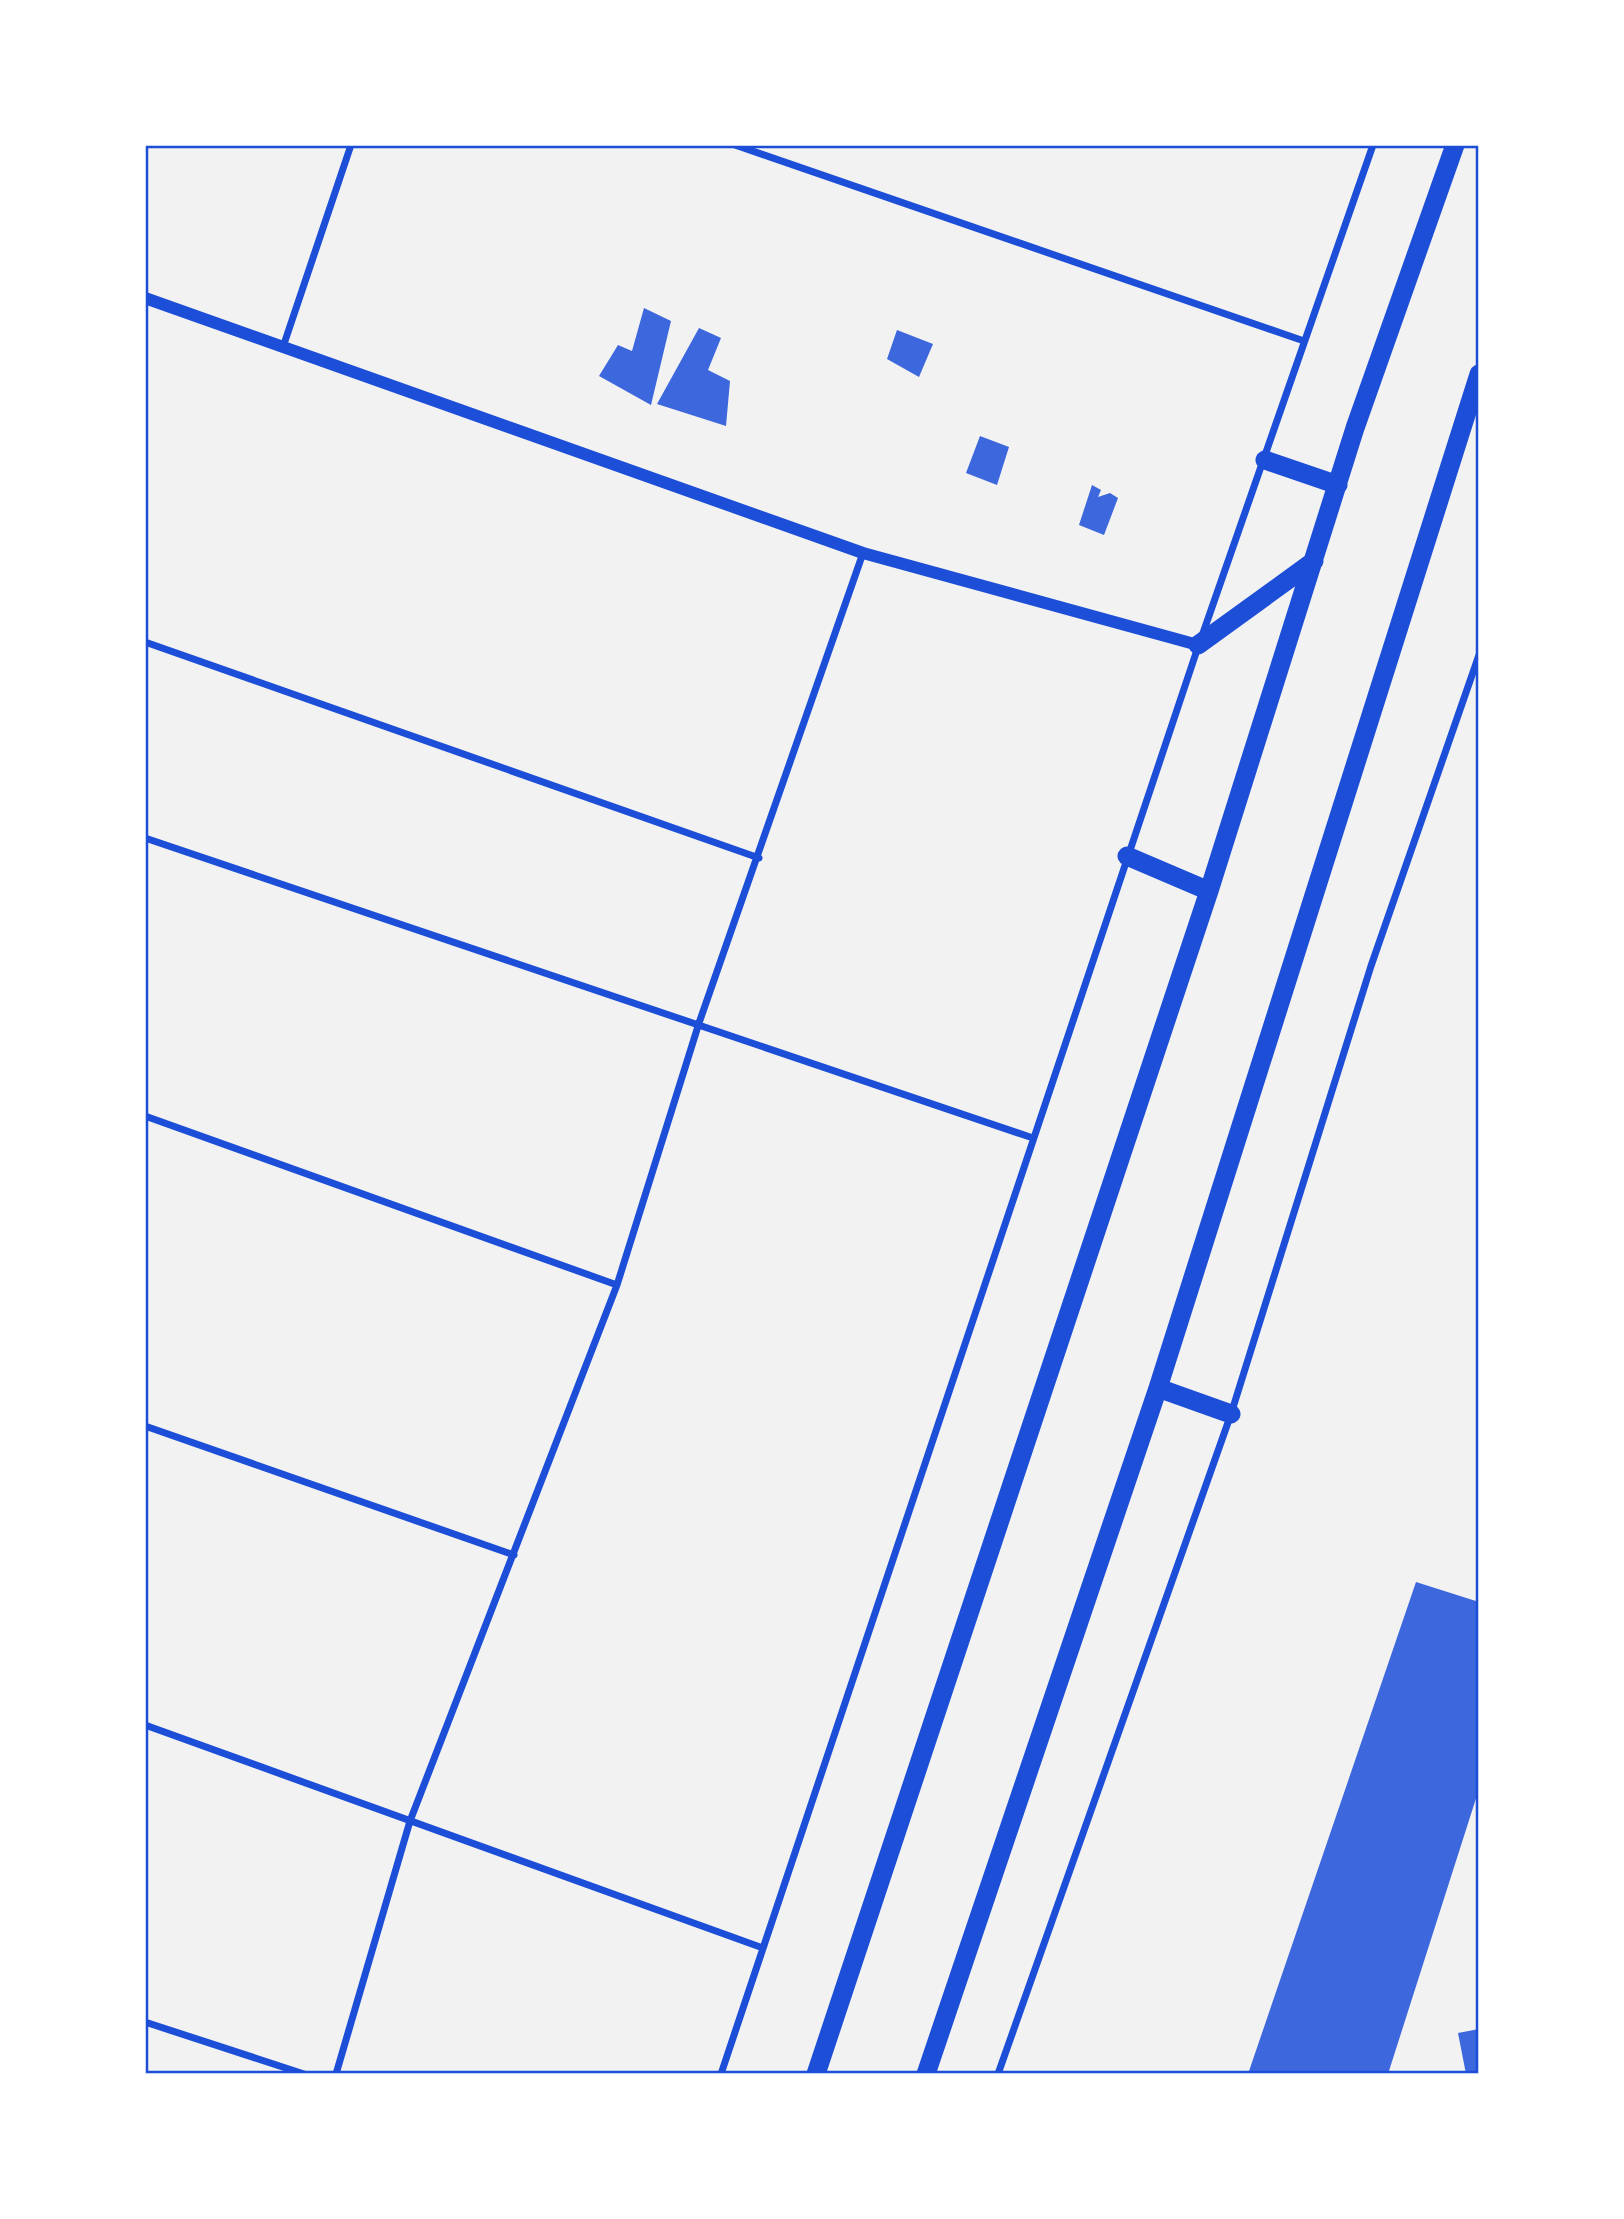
<svg xmlns="http://www.w3.org/2000/svg" width="1624" height="2219" viewBox="0 0 1624 2219" font-family="'Libre Baskerville',serif">
<style>
.building{fill:#3d67dc}
.lines{fill:none;stroke-linecap:round;stroke-linejoin:round}
.minor{stroke:#1d4ed8;stroke-width:7}
.tertiary{stroke:#1d4ed8;stroke-width:12}
.trunk{stroke:#1d4ed8;stroke-width:19}
.neatline{fill:none;stroke:#1d4ed8;stroke-width:2.5}
</style>
<rect width="100%" height="100%" fill="#f2f2f2"/>
<path class="building" d="M644,308L671,321L651,405L599,376L618,345L632,351Z
M699,328L721,338L708,370L730,381L726,426L657,404Z
M897,330L933,344L919,377L887,359Z
M980,436L1009,447L997,485L966,473Z
M1092,485L1101,490L1098,497L1110,493L1118,498L1104,535L1079,525Z
M1416,1582L1479,1602V1789L1388,2074H1248Z
M1479,2029V2074H1466L1458,2033Z"/>
<g class="lines">
<path class="minor" d="M735,145L1304,341
M284,344L351,145
M1202,636L1373,145
M145,642L759,858
M145,838L1033,1138
M145,1116L617,1285
M145,1426L514,1555
M145,1725L763,1948
M145,2022L304,2074
M336,2074L410,1821L617,1285L699,1023L863,553
M721,2074L1198,647
M998,2074L1231,1414L1371,966L1479,655"/>
<path class="tertiary" d="M145,298L863,553L1198,645"/>
<path class="trunk" d="M1265,460L1338,485
M1198,645L1314,561
M1127,856L1209,891
M1158,1388L1231,1414
M816,2074L1209,891L1355,428L1455,145
M926,2074L1158,1388L1479,374"/>
</g>
<rect width="1624" height="2219" fill="none" stroke="#ffffff" stroke-width="294"/>
<rect x="147" y="147" width="1330" height="1925" class="neatline"/>
</svg>
